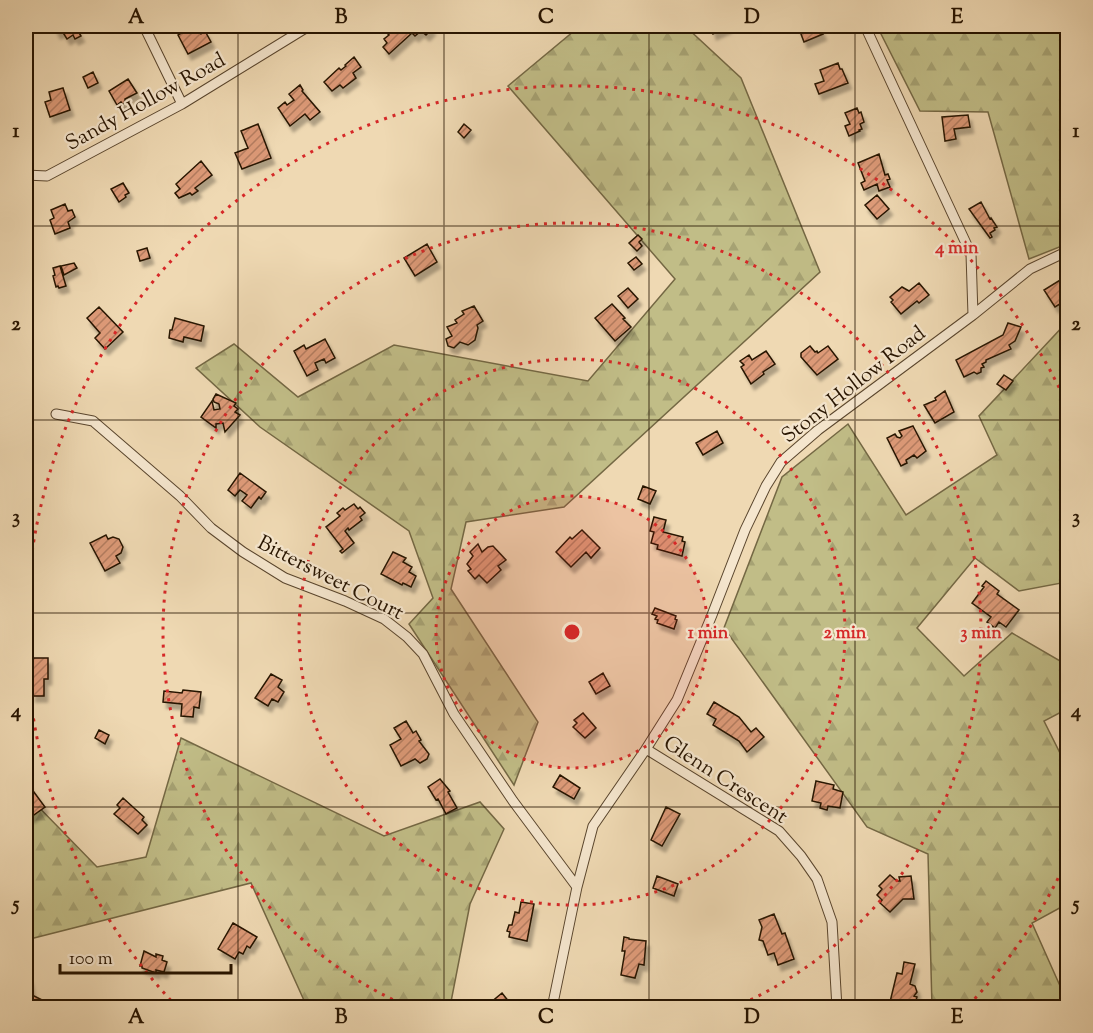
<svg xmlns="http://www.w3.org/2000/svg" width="1093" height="1033" viewBox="0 0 1093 1033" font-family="'Sorts Mill Goudy',serif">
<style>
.forest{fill:url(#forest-firs);stroke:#746844;stroke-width:1.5}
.building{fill:url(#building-hatch);stroke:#271400;stroke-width:1.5;filter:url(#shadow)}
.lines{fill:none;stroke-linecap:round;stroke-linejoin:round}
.minor-casing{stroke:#59452d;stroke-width:11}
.minor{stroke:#f5e6ce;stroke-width:9}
.grid{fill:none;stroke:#271400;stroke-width:1.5;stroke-opacity:0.55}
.ring{fill:none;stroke:#d62828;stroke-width:3;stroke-dasharray:3 6}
.labels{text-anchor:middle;stroke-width:4.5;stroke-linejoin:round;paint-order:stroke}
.street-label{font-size:21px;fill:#271400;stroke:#f5e6ce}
.centre{fill:#d62828;stroke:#f5e6ce;stroke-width:3}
.ring-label{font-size:18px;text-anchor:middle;font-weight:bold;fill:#d62828;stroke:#f5e6ce;stroke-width:4.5;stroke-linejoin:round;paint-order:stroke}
.neatline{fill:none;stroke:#271400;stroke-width:2}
.grid-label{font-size:20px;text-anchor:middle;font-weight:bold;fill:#271400}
</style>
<defs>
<pattern id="forest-firs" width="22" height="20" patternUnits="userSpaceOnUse" patternTransform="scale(1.5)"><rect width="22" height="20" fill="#c1bd87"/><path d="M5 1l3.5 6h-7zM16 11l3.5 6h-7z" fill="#a6a273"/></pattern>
<pattern id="building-hatch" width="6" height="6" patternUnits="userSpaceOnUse" patternTransform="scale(1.5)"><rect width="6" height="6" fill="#dd9a78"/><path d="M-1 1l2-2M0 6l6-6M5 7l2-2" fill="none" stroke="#b37c60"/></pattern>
<filter id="shadow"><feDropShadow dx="3.5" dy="6" stdDeviation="1.5" flood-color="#0004"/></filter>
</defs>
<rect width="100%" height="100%" fill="#efd9b3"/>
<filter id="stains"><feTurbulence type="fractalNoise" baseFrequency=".00333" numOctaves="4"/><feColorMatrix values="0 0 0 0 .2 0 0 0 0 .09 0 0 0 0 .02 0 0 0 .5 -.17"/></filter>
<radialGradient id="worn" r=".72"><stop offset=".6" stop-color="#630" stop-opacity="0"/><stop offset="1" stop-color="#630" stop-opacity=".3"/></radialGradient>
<path class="forest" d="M580,26H685L741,78L820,272L564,507L466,522L451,589L538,722L514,785L409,624L433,598L409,531L260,427L196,368L234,344L298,397L394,345L588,381L675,279L508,86Z
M877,26H1067V244L1029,259L988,112L920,111Z
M1067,322V582L1019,591L975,558L917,628L964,676L1012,633L1060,661L1067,660V709L1044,721L1067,767V904L1032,923L1065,997L1056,1007H932L928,854L867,827L724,628L782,477L848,424L906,515L997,455L979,416Z
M181,738L384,836L480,802L504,829L470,904L450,1007H307L251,883L26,940V794L97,867L146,857Z"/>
<path class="building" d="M57,26H75L81,36L75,39L73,35L67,39L62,31L57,33L54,27Z
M396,26L398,27L400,26H429L432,29L426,35L421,31L415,36L412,33L389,54L383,47L387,43L384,39L389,35L387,33Z
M711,26H727L728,27L713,34Z
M798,26H819L823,34L804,42Z
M197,27L201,34L205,31L211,42L188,54L178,35L189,28L190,31Z
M354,57L361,67L353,73L356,78L343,88L340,85L332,91L324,82L339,68L341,70L346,66L345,65Z
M838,63L840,69H842L848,83L819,94L815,84L824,81L820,70Z
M93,72L98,83L88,88L83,77Z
M128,79L137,93L125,99V103L122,104L121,102L117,105L109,91Z
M300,85L303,90L302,91L320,112L310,120L305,114L290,126L278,108L285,102L287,105L294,100L289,94Z
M63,88L70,110L50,117L45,102L51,100L49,92Z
M857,108L859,113L861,112L864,122L860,124L862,129L859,130L860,131L849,136L845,126L850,124L845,113Z
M968,115L970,127L954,129L956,139L945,141L942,117Z
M258,124L271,158L242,169L235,153L248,148L241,131Z
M464,124L471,130L464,138L458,132Z
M879,154L885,175L888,174L890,179L887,180L890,187L879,191L877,184L864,190L861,183L865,181L858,163Z
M201,161L212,175L195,188L198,191L192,195L190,193L179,198L175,193L180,189L176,184Z
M123,183L129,193L125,195L126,197L119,202L111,189Z
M877,195L889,209L877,219L865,205Z
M981,202L990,219L991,218L997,227L994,228L995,230L990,233L992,237L990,238L969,209Z
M65,204L68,211L72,210L75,217L68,222L70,228L55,234L50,220L54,218L51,210Z
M638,235L642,239L639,242L642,246L637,251L629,243Z
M427,244L437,262L415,276L404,258Z
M147,248L150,258L140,261L137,251Z
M636,257L642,264L634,270L628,263Z
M74,263L77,268L64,275L61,266Z
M60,266L66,286L59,288L58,286L56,287L53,276L55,275L53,268Z
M1065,277L1068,281V299L1055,307L1044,290Z
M919,283L929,295L919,303L917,301L901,314L891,302L893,300L890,297L902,287L909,291Z
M628,288L638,299L628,308L618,296Z
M612,304L625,318L623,319L631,327L615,341L595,318Z
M474,306L483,321L477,325L478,328L475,340L468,345L460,342L454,348L448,346L446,339L452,336L447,327L457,323L455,320L464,314L462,311Z
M99,307L123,332L105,349L95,338L100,333L87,318Z
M175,318L204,326L201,341L184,337L183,342L169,338L170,330H172Z
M1008,323L1021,327L1015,341L1009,345L1011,349L986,360V362L982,364L984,367L981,368V372L977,374L974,372L964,377L956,360L1003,335Z
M325,339L335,358L326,363L324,359L315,363L318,370L307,376L294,351L304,345L306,349Z
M810,346L815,352L817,351L818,353L828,346L838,359L817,375L801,357V353Z
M766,351L775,364L763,372L764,374L751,384L741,367L744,365L740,361L749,355L752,360Z
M1004,375L1013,381L1006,390L997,384Z
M945,391L954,412L935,423L924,405L936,400L935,398Z
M216,394L236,403L234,406L238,409L235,412L240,415L225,432L223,423L216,424V428L201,417L212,401L214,410L220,409L219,404L214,402L213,399Z
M913,426L926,451L917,458L914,455L906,460L907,463L901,466L887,438L895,434L897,437L900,438L902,436L899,431Z
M717,431L723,443L703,455L696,443Z
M240,473L266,492L261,499L259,497L251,508L242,501L247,495L240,490L235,496L228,490Z
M643,486L656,491L650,504L638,499Z
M354,504L358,509L360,507L365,513L360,517L362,520L349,530L348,528L345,531L354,543L342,553L340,551L343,549L326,527L340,516L337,513L343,508L345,510Z
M654,517L666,520L663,532L683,537L682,541L685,542L682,556L657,549L658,545L651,543L654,532L650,531Z
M582,530L600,548L591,558L586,552L571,567L556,552L570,537L572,539Z
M106,535L108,539L113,537L119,539L123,547L121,553L116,556L120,563L105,571L90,543Z
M478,544L482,552L488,547L493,546L506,560L498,566L501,570L487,583L479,575L475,579L468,571L471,569L467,564L473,556L470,552Z
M393,552L406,558L403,562L412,567L409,572L416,576L411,587L403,583L402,585L381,574Z
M986,581L999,591L997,594L1019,610L1006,627L999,622L995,628L987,622L991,617L972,603L984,587L982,586Z
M655,608L676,616L675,619L677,620L674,629L657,623L658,620L655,619L657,616L652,614Z
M33,658H48V679H44V696H32L33,680L30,663H33Z
M603,673L610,686L596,694L589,682Z
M271,674L282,680L278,687L284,692L278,702L272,699L268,706L255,698Z
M183,690L201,692L199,708L194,707L193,717L181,716L182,704L163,702L164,691L182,693Z
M714,702L739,717L751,732L756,728L764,737L747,752L739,741L713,725L716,719L707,714Z
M583,713L596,728L585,738L573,727L577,723L574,720Z
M406,721L413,733L416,731L421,740L419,741L429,754L427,759L420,763L415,759L401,766L390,745L401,739L394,728Z
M99,730L109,735L105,744L95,738Z
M560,775L580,788L574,799L553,787Z
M440,779L450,791L448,792L457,808L446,814L438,799L436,800L428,787Z
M816,781L834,785L833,789L843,792L840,808L828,806L827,810L820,808L821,803L812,801Z
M28,784L45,807L31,817L26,811V786Z
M123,798L144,817L142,820L147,825L138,834L114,814L120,808L117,805Z
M666,807L680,814L662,846L651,840Z
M890,875L897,881H900L899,877L911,876L914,899H903L890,912L880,903L882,900L877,895L882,889L879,886Z
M657,876L678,884L674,896L653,888Z
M521,902L534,904L527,941L509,937L510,932L507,931L509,925H512L515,912L519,913Z
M774,914L782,934L785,933L794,959L778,965L774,953L768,955L763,941L759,940L762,927L759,920Z
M233,923L257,937L250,948L247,946L243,954L239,952L235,959L218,949Z
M624,937L629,938V939L646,941L644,965L639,964L635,978L621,975L625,951H622Z
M144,951L156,957V954L163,956L162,960L167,962L164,972L156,970V973L142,968V966H140Z
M904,962L915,964L910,984L915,986L917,992L914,996L917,997L915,1004L909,1003L908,1006L890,1002L897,973L902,974Z
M29,978L32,995L44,1001L42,1008H26V979Z
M502,993L513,1007L484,1008Z"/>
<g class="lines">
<defs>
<path id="minor" d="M144,26L182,104
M26,175L47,176L182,104L309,26
M973,315L1030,269L1068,251
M56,414L93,421L180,496L211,528L243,552L285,578L345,601L384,619L407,637L423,654L454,714L513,801L577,887
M646,749L779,831L801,856L817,879L832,922L837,1008
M552,1008L577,887L593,826L646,749L677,700L712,615L745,530L766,486L781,462L818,430L973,315L971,254L865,26"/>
</defs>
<use href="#minor" class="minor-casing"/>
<use href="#minor" class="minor"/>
</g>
<path class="grid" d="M238,26V1008M444,26V1008M649,26V1008M855,26V1008M26,226H1068M26,420H1068M26,613H1068M26,807H1068"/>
<circle cx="572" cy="632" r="136" fill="#d62828" fill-opacity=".12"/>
<g class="ring">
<circle cx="572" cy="632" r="136"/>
<circle cx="572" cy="632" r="273"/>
<path d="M409 1007A409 409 0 1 1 735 1007"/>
<path d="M1066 862A545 545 0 0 1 967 1007M177 1007A545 545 0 1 1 1066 402"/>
</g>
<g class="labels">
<g class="street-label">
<text transform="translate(145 101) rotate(-29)" y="7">Sandy Hollow Road</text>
<text transform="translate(853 384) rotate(-38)" y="7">Stony Hollow Road</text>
<text transform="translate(331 577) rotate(27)" y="7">Bittersweet Court</text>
<text transform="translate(726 779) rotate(33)" y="7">Glenn Crescent</text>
</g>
</g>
<circle cx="572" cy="632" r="9" class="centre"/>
<g class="ring-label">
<text x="957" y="253">4 min</text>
<text x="708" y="638">1 min</text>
<text x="845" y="638">2 min</text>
<text x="981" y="638">3 min</text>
</g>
<rect width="1093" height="1033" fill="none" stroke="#efd9b3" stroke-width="66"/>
<path d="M60 964v9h171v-9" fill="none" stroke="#271400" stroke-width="3"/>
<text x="69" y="964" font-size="18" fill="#271400" stroke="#f5e6ce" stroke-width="4.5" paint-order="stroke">100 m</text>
<rect x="33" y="33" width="1027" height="967" class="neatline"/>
<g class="grid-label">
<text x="136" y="23">A</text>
<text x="341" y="23">B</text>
<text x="546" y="23">C</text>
<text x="752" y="23">D</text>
<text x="957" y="23">E</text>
<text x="16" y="137">1</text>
<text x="1076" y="137">1</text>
<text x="16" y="330">2</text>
<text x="1076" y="330">2</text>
<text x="16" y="523">3</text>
<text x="1076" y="523">3</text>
<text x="16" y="717">4</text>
<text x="1076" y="717">4</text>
<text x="16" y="910">5</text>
<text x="1076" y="910">5</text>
<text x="136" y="1023">A</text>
<text x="341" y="1023">B</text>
<text x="546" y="1023">C</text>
<text x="752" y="1023">D</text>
<text x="957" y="1023">E</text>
</g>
<rect width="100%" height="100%" filter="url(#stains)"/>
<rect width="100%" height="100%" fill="url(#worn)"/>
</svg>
